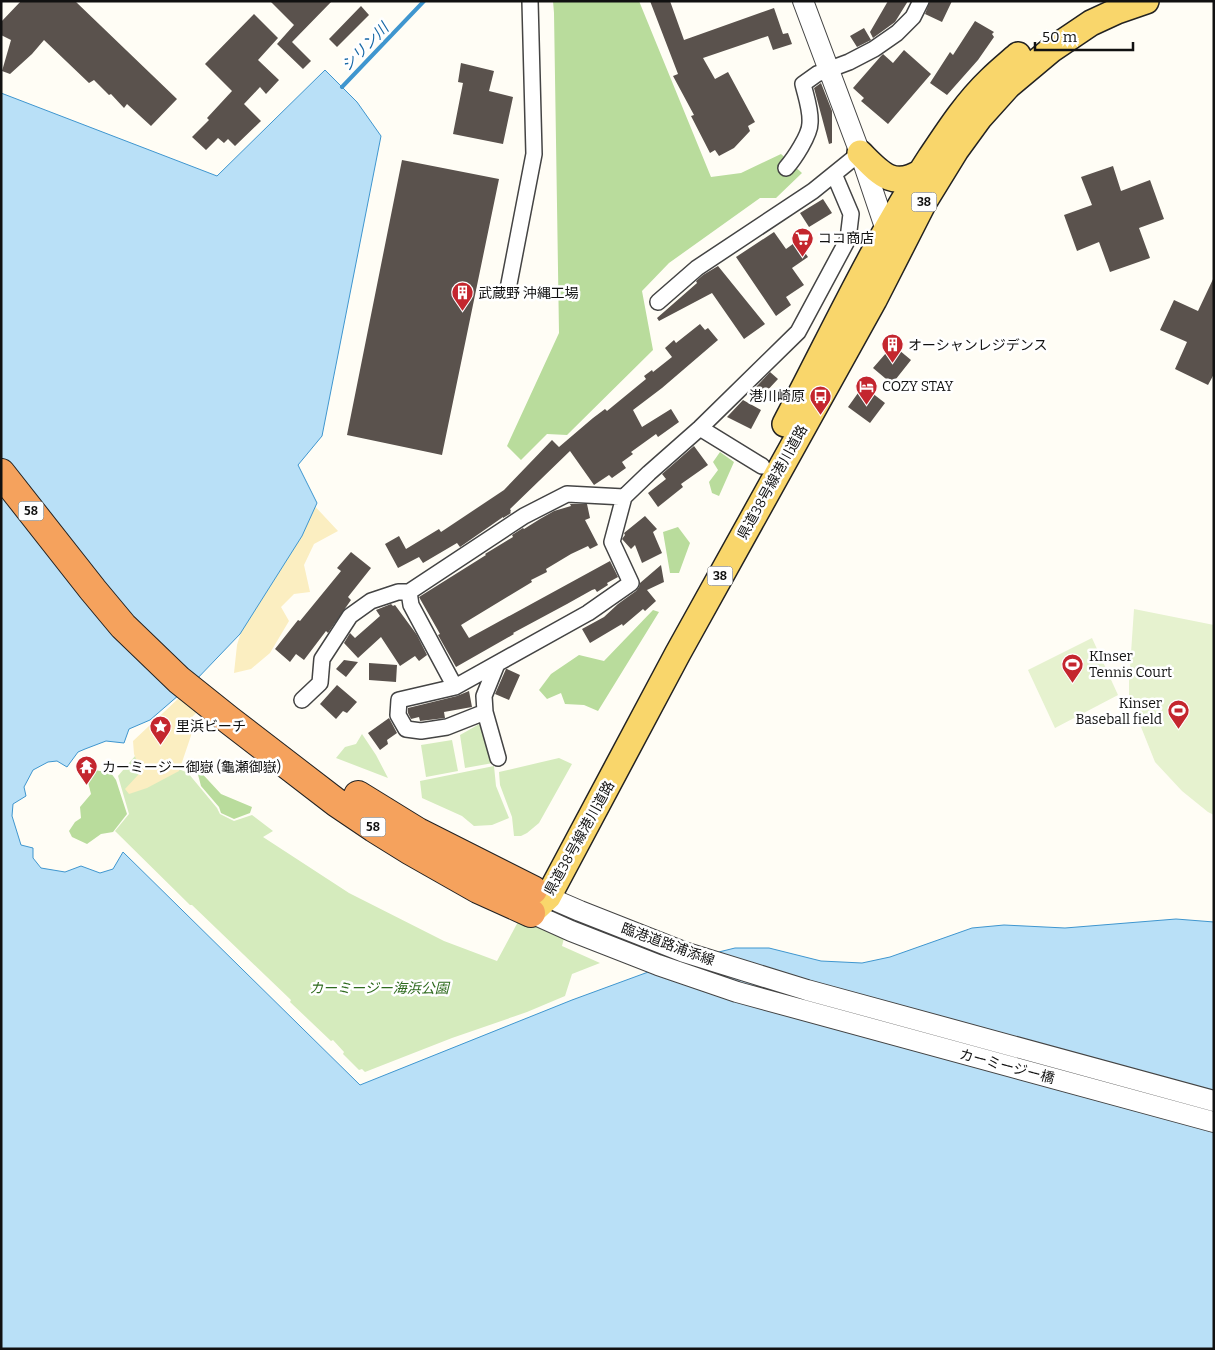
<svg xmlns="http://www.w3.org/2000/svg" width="1215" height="1350" viewBox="0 0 1215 1350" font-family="Bitter,'Noto Sans JP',serif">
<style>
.green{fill:#d5ebbd}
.forest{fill:#b9dc9c}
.sand{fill:#fbeec1}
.pitch{fill:#e6f2cf}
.water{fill:#b9e0f7;stroke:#3f96cf}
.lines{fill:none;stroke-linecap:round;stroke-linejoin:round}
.stream{stroke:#3f96cf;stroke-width:4}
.building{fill:#5a524d}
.minor-casing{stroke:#444;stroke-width:18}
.tertiary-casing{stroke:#444;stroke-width:22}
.primary-casing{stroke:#222;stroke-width:28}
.motorway-casing{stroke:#222;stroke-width:30}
.minor{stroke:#fff;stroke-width:15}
.tertiary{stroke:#fff;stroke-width:20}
.primary{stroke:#f9d66b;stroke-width:25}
.motorway{stroke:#f5a25d;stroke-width:28}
.labels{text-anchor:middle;stroke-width:5;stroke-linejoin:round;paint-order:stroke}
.shield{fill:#fff;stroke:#585858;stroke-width:1}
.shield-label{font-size:12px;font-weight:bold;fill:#111}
.poi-label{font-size:14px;fill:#111;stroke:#fff;text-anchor:start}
.street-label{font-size:14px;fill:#111;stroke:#fff}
.park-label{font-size:14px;font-style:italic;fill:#2f6b1f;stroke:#fff}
.water-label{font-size:15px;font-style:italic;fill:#1768a6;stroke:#fff}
</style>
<rect width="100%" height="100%" fill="#fffdf5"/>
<path class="green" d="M483,722L493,763L465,768L460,735Z
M362,734L376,755L388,778L336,758L345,747L356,744Z
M452,740L458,771L426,777L421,745Z
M141,749L158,760L188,773L217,808L220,814L234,821L252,815L273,831L263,837L349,893L444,941L497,961L520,918L564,938L562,946L600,963L572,974L565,996L527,1012L452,1038L365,1072L362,1069L359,1070L343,1054L344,1052L333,1040L331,1041L290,1002L291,1000L192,905H190L115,831L129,814L118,776Z
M559,758L572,764L539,823L527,833L521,836H514L512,817L500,785L499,772Z
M494,766L496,786L509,818L492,825L474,826L462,816L422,798L420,781Z"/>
<path class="forest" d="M553,1H639L711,177L741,173L781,154L802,173L776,198H760L669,263L642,291L653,350L567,435L547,434L521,460L507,446L559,333L554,13Z
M720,452L734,462L719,496L712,493L709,482L718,470L713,462Z
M678,527L690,543L679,573H670L663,532Z
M653,610L659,612L598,711L584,705L565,704L561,693L547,699L539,690L551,674L579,655L604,661Z
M196,767L221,794L252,807L250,813L234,819L221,813L219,807L201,786Z
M95,770L111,773L116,780L127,814L113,832L101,834L87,844L72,837L69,831L75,822L81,818L80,807L91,794L88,782Z"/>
<path class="sand" d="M310,501L338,531L314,544L304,565L310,592L294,594L281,607L289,621L270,653L251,669L234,673L237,645L245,619Z
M180,697L197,712L192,717L196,721L179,771L147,788L129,794L125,789L138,775L140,769L134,754L133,741Z"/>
<path class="pitch" d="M1134,609L1214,625V815L1208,812L1182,791L1155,762L1129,697V682Z
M1092,638L1118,695L1055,728L1028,670Z"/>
<path class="water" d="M325,70L357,102L381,136L322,436L298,465L317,503L302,536L240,634L194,682L150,720L129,729L124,743L106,741L85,749L78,752L67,767L57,761L48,762L33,770L24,787L26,796L13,804L12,816L21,845L33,848V858L41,868L65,872L81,866L100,873L113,869L123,852L360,1085L572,1000L670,964L735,948H769L821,961L862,963L890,957L972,928L1004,925L1065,928L1176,919L1214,922V1349H1V93L217,176Z"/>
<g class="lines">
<path class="stream" d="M342,87L424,1"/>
</g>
<path class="building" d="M21,1H75L177,99L151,126L127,104L124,108L111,94L109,95L94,80L89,83L44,40L32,54L10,74L2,71L11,40L1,35V22Z
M270,1H332L292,42L311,61L303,69L277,44L294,25Z
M650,1H670L684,40L774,8L783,34L788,33L792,44L773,50L768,36L703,58L715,79L728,72L755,122L748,126L750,131L734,148L719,156L715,150L710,153L691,116L694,115L673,76L678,74Z
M888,1H908L895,22L873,38L870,32Z
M930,1H952L942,22L925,14Z
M361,6L369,15L337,47L329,39Z
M254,14L278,38L258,60L279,80L266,94L260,87L244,104L261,121L235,146L228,139L224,143L218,138L206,150L192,137L209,120L207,118L232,91L205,64Z
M975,21L994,32L992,34L994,37L978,60L947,95L930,83L950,52L953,55Z
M864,28L871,40L857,47L850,36Z
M904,50L931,74L888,124L861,101L864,98L853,88L881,56L883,54L893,63Z
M461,63L494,71L489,91L513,97L503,144L453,134L463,83L458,82Z
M821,83L832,111V143L829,144L814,88Z
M402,160L499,179L442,455L347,435Z
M1113,166L1121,191L1150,180L1164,219L1139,228L1150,258L1110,272L1099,242L1077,251L1064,215L1092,205L1081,177Z
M823,199L832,213L809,227L800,213Z
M774,232L786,249L797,241L808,257L792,268L804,285L786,297L791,305L776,316L736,257Z
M718,266L765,324L744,339L712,293L659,321L657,318L697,283L696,281L703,275Z
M1214,277V374L1208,385L1175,369L1187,342L1160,330L1174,300L1198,311Z
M700,324L705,330L708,328L718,340L662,388L633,410L642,427L671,409L679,422L658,437L656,434L631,452L633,454L622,462L626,468L612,478L609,475L594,485L570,451L510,509L511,511L510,512L511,513L503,518V517L460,547L457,543L423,563L419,557L398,568L385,544L399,536L406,549L439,529L441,532L504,490L552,440L559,447L593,418L605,409L607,411L646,379L644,376L652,370L653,372L672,357L665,348L674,340L676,343Z
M893,345L911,360L892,384L873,368Z
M770,372L778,379L764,394L756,387Z
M863,386L885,403L870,423L848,407Z
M743,400L761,410L751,429L727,417Z
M694,446L708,465L681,484L683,487L658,507L648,493L666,479L662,474Z
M570,504H587L590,518L585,520L598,545L590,549L588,546L571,554L546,569L547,572L531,580L532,582L461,625L469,638L610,561L618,577L607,583L608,585L597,592L595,589L592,590L567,604L513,633L514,634L456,667L438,635L440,634L419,597L486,555L485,554L513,537L512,535L523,528L524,529L540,519L554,511L571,506Z
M645,516L657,529L653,532L662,553L642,563L635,545L631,549L622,539L625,535L624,533Z
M351,552L371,568L348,597L351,600L328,633L326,631L304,660L296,654L290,662L275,649L298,620L300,621L341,571L337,568Z
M661,565L664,582L647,590L656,601L645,611L643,609L623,626L622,624L590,643L582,629L604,617L618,604L636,591L639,587L640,583Z
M391,604L393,606L395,605L417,635L427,655L419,661L415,656L400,666L381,637L358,658L344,643L350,633L355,638L380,616L376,610Z
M344,660L358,662L346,677L336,669Z
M369,663L397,665L396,682L369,680Z
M506,669H507L520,675L509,700L495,694Z
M337,685L357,702L347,713L343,711L336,719L320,704Z
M469,691L472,707L444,712L445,718L420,721L419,717L411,719L408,713V708L457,696Z
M389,718L397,733L387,740L388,744L380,750L368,733Z"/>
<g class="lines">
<defs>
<path id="minor" d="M786,168C794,159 810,135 810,123C811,110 806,97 803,84L817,74L849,62L874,49L897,33L913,17L921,1
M508,289L534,154L530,1
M658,302L697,268L813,191L860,153
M700,428L762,466
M624,497L649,473L700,428L798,332L848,239L851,214L834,174
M409,592L411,605L455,687
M497,664L484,696L485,712L498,758
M302,700L320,683L322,659L350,616L371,601L398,592H409L524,516L567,494L624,497L612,542L631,583L588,613L455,687L399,700L398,715L406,729L421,731L447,727L485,712"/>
<path id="tertiary" d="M803,1L860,153L889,239
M536,892L580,911L684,952L807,990L1214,1101
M531,913L571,931L658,965L737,992L1214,1122"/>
<path id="primary" d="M860,153C879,172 893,190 921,172
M785,424C832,335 874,243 930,158C948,131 966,103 990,80C999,71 1009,63 1018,55
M531,913L548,897L678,653L874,300L924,202L956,150L980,117L1008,86L1051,50L1091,23L1117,11L1146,1"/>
<path id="motorway" d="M1,473L93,590L123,626L179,680L229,720L337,803L374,828L411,851L478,889L531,913
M358,795L418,832L533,890"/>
</defs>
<use href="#minor" class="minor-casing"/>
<use href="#tertiary" class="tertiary-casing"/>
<use href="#primary" class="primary-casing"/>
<use href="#motorway" class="motorway-casing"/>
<use href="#minor" class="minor"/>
<use href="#tertiary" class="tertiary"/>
<use href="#primary" class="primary"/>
<use href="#motorway" class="motorway"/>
</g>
<defs>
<symbol id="supermarket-pin" viewBox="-11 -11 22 30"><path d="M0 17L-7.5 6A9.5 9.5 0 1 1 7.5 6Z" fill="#c4262e" stroke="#fff"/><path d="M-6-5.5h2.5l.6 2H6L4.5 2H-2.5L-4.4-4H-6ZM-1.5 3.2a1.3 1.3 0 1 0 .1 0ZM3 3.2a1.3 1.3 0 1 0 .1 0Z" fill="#fff"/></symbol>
<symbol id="building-pin" viewBox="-11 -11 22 30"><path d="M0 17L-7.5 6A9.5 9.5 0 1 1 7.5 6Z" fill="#c4262e" stroke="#fff"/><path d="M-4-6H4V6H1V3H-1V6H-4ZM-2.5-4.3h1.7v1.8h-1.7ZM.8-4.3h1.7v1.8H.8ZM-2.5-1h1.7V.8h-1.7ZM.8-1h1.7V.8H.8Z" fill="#fff"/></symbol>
<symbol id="hotel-pin" viewBox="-11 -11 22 30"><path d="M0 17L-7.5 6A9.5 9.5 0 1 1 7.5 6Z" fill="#c4262e" stroke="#fff"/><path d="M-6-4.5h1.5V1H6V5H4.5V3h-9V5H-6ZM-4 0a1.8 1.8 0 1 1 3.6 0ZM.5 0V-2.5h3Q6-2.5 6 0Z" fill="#fff"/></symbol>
<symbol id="bus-pin" viewBox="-11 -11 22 30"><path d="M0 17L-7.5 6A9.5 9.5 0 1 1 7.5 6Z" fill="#c4262e" stroke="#fff"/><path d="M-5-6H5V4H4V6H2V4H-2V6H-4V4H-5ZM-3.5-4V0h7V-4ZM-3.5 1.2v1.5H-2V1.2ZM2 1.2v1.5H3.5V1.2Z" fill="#fff"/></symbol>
<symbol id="stadium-pin" viewBox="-11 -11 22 30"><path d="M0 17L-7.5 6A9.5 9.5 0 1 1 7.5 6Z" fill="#c4262e" stroke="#fff"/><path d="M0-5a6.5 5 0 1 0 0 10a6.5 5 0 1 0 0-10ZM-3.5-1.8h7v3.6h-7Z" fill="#fff"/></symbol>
<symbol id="sight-pin" viewBox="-11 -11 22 30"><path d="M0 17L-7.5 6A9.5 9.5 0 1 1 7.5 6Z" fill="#c4262e" stroke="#fff"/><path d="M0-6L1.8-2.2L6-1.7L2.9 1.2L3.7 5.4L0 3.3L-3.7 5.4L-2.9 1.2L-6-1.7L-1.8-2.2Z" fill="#fff"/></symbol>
<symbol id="temple-pin" viewBox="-11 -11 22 30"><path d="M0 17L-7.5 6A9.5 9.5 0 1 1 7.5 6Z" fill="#c4262e" stroke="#fff"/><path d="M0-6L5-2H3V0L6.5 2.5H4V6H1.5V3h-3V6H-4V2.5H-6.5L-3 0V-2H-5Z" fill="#fff"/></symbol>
</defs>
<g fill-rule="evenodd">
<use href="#supermarket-pin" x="790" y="226" width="25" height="34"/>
<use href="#building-pin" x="450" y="280" width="25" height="34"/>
<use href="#building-pin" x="880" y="332" width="25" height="34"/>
<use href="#hotel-pin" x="854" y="374" width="25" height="34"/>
<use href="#bus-pin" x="808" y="384" width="25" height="34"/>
<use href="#stadium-pin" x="1060" y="652" width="25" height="34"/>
<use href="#stadium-pin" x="1166" y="698" width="25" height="34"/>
<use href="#sight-pin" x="148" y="714" width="25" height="34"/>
<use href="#temple-pin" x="74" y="754" width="25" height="34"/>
</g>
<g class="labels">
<g class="shield">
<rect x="911.5" y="192.5" width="25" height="19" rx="4"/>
<rect x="18.5" y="501.5" width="25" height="19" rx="4"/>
<rect x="707.5" y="566.5" width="25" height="19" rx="4"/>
<rect x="360.5" y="817.5" width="25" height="19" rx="4"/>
</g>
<g class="shield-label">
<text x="924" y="206">38</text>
<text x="31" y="515">58</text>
<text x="720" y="580">38</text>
<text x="373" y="831">58</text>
</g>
<g class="poi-label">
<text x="818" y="243">ココ商店</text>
<text x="478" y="298">武蔵野 沖縄工場</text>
<text x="908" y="350">オーシャンレジデンス</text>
<text x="882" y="391">COZY STAY</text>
<text x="805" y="401" text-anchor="end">港川崎原</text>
<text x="1089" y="661">KInser<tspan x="1089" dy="16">Tennis Court</tspan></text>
<text x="1162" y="708" text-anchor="end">Kinser<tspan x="1162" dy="16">Baseball field</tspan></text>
<text x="176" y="731">里浜ビーチ</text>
<text x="102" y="772">カーミージー御嶽 (龜瀬御嶽)</text>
</g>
<g class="street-label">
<text transform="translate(772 482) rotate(-61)" y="5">県道38号線港川道路</text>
<text transform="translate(579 838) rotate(-61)" y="5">県道38号線港川道路</text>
<text transform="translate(668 944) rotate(20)" y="5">臨港道路浦添線</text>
<text transform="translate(1007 1066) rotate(15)" y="5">カーミージー橋</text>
</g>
<g class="park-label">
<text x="379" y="993">カーミージー海浜公園</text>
</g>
<g class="water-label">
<text transform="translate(365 47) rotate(-46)" y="5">シリン川</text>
</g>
</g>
<rect width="1215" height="1350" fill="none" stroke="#111111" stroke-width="5"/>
<path d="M1035 42v8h98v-8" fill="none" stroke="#111111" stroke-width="2.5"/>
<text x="1042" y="42" font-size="15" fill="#111111" stroke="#ffffff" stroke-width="4" paint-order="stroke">50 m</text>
</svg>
